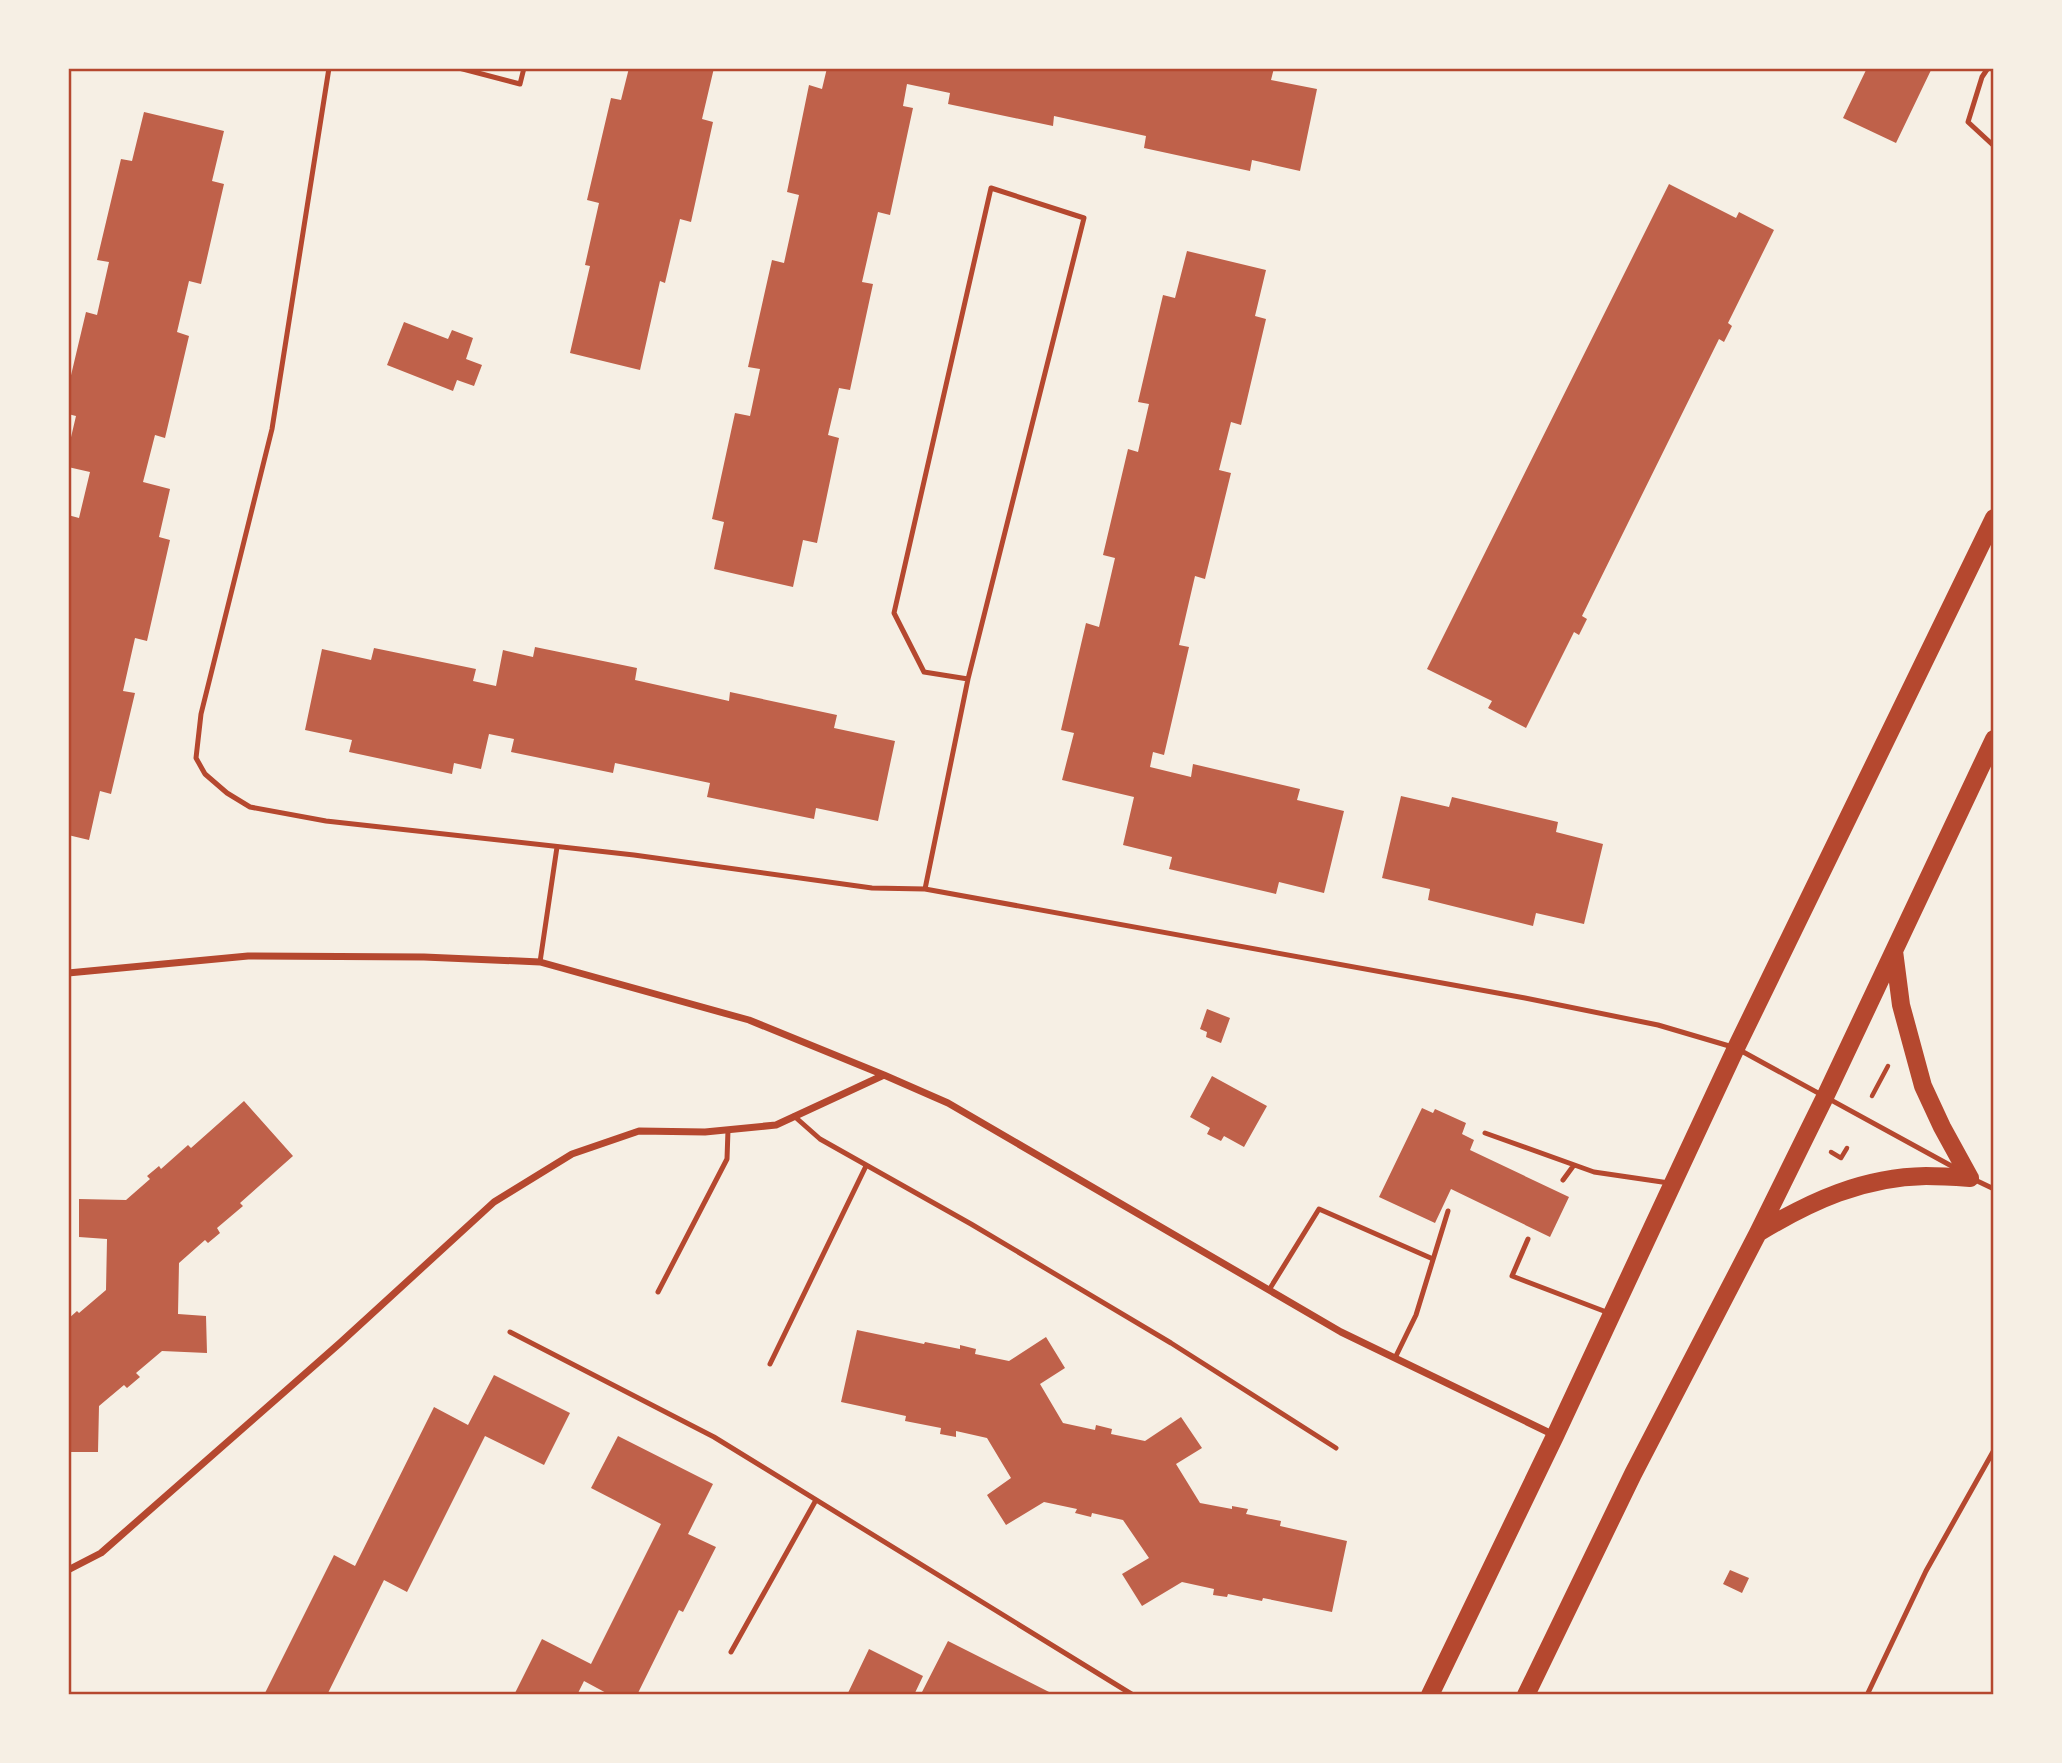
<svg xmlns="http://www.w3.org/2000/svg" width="2062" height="1763" viewBox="0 0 2062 1763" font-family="'PT Sans Narrow',sans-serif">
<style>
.building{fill:#bf614a}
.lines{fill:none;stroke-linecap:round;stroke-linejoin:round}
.path{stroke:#b5482f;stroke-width:4.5}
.service{stroke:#b5482f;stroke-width:5}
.minor{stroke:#b5482f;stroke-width:7}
.primary{stroke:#b5482f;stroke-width:18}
.neatline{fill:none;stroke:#b5482f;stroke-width:2.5}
</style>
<rect width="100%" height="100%" fill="#f6efe4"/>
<path class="building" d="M629,68H714L702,119L713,122L691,222L680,219L665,283L660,281L640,370L570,353L590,266L585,265L599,203L587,200L611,98L621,100Z
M827,68H1274L1271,80L1317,89L1300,171L1252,160L1250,171L1144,148L1146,136L1054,116L1053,126L948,104L950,93L907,84L903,106L913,108L890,215L878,212L862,282L873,284L850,390L839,388L828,435L839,438L817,543L803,540L793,587L714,569L724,522L712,519L735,413L750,416L760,369L748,367L772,260L784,263L799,195L787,192L809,85L822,89Z
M1867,68H1932L1896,143L1843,118Z
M144,112L224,131L212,181L224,184L201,284L189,281L177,332L189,336L165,438L155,435L143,482L170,489L159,537L170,540L147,641L135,638L123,691L135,693L111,794L100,791L89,840L68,835V515L79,518L90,472L68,467V450L76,416L68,414V388L86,312L97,315L109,262L97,260L121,159L132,161Z
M1669,184L1736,218L1739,212L1774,230L1728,323L1732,326L1724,342L1719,339L1582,616L1587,619L1579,635L1574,632L1526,728L1488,708L1492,701L1427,669Z
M1187,251L1266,270L1255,316L1266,319L1241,425L1231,422L1219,470L1231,473L1205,579L1195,576L1179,645L1189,647L1164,755L1153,752L1150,767L1191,777L1193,764L1300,789L1297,800L1344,811L1324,893L1279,882L1276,894L1169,869L1172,857L1123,845L1134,797L1062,780L1074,733L1061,730L1086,623L1099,627L1115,558L1103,555L1128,449L1138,452L1149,404L1138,402L1163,295L1175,298Z
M404,322L448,339L452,330L473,338L466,359L482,365L474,386L457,380L453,391L387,365Z
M535,647L637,668L635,680L729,701L730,692L837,715L834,728L895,741L878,821L816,808L814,819L707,797L710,783L615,763L613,773L511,752L514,739L489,734L481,769L454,763L452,774L349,752L352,740L305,730L322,649L371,660L374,648L476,669L473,681L496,686L503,650L533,657Z
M1401,796L1449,807L1452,797L1558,822L1556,832L1603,844L1584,924L1536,913L1533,926L1428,900L1430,889L1382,878Z
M1207,1009L1230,1018L1221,1043L1206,1037L1207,1032L1200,1029Z
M1212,1076L1267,1106L1244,1147L1224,1136L1221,1141L1207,1134L1210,1128L1190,1117Z
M244,1101L293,1156L240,1203L243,1206L217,1228L220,1233L208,1243L205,1240L179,1263L178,1314L206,1316L207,1353L162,1351L136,1373L140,1377L127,1388L124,1385L99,1406L98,1452H68V1319L77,1311L79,1313L106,1290L107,1239L79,1237V1199L126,1200L150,1179L147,1176L159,1166L161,1169L188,1145L191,1148Z
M1422,1108L1433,1113L1435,1109L1466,1123L1462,1134L1474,1140L1470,1150L1569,1197L1550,1237L1451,1189L1435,1223L1379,1197Z
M857,1330L924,1344L925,1342L960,1349V1345L976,1349L975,1354L1009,1361L1046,1337L1065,1368L1040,1384L1063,1423L1095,1430L1096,1425L1112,1429L1111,1434L1145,1441L1181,1417L1202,1448L1176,1464L1200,1503L1232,1509V1506L1248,1509L1246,1514L1281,1521L1280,1526L1347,1541L1332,1612L1263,1598L1262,1601L1228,1594L1227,1597L1213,1595L1214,1589L1182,1582L1142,1606L1122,1574L1149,1558L1123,1520L1092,1513L1091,1517L1075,1513L1077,1509L1044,1502L1006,1525L987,1495L1011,1478L987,1438L956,1431V1437L940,1434L941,1428L905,1421L906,1416L841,1402Z
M494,1375L570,1413L544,1465L485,1436L407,1592L384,1580L327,1695H264L334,1555L355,1566L434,1407L468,1425Z
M618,1436L713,1484L688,1534L716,1547L683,1612L679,1610L637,1695H610L584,1681L577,1695H514L542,1639L591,1664L661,1524L591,1488Z
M1730,1570L1749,1578L1742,1593L1723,1584Z
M948,1641L1055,1695H927L922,1692Z
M869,1649L923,1676L914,1695H847Z"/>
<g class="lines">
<path class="path" d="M1872,1096L1888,1066
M1831,1152L1841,1158L1847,1148"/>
<path class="service" d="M329,68L272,429L201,714L196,758L205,774L227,793L250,807L326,821L634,855L872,888L925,889L1525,998L1658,1025L1736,1048L1957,1169
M459,68L520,84L524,68
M1988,68L1982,77L1968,122L1994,146
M925,889L968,679L1084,218L991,188L894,613L924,672L968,679
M540,962L557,847
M794,1116L820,1139L971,1224L1171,1343L1336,1448
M1485,1133L1594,1172L1669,1183
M1971,1178L1994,1189
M1563,1180L1574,1165
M1528,1239L1512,1276L1609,1313
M1269,1290L1319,1209L1433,1259
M658,1292L727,1159L728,1130
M510,1332L714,1437L1133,1695
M1395,1358L1416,1315L1448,1211
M770,1364L866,1166
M731,1652L816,1500
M1867,1695L1926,1571L1994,1450"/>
<path class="minor" d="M68,973L248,956L424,957L540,962L749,1020L884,1075
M68,1570L101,1553L340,1343L494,1202L572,1154L639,1131L705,1132L776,1125L884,1075L948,1103L1341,1332L1554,1435"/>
<path class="primary" d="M1894,951L1901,1005L1923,1086L1942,1127L1970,1178
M1758,1233C1811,1201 1863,1177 1926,1176C1941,1176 1956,1177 1970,1178
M1430,1695L1555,1436L1736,1048L1994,518
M1526,1695L1633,1474L1758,1233L1825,1097L1994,739"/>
</g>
<rect width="2062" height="1763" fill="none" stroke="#f6efe4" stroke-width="140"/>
<rect x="70" y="70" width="1922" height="1623" class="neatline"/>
</svg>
